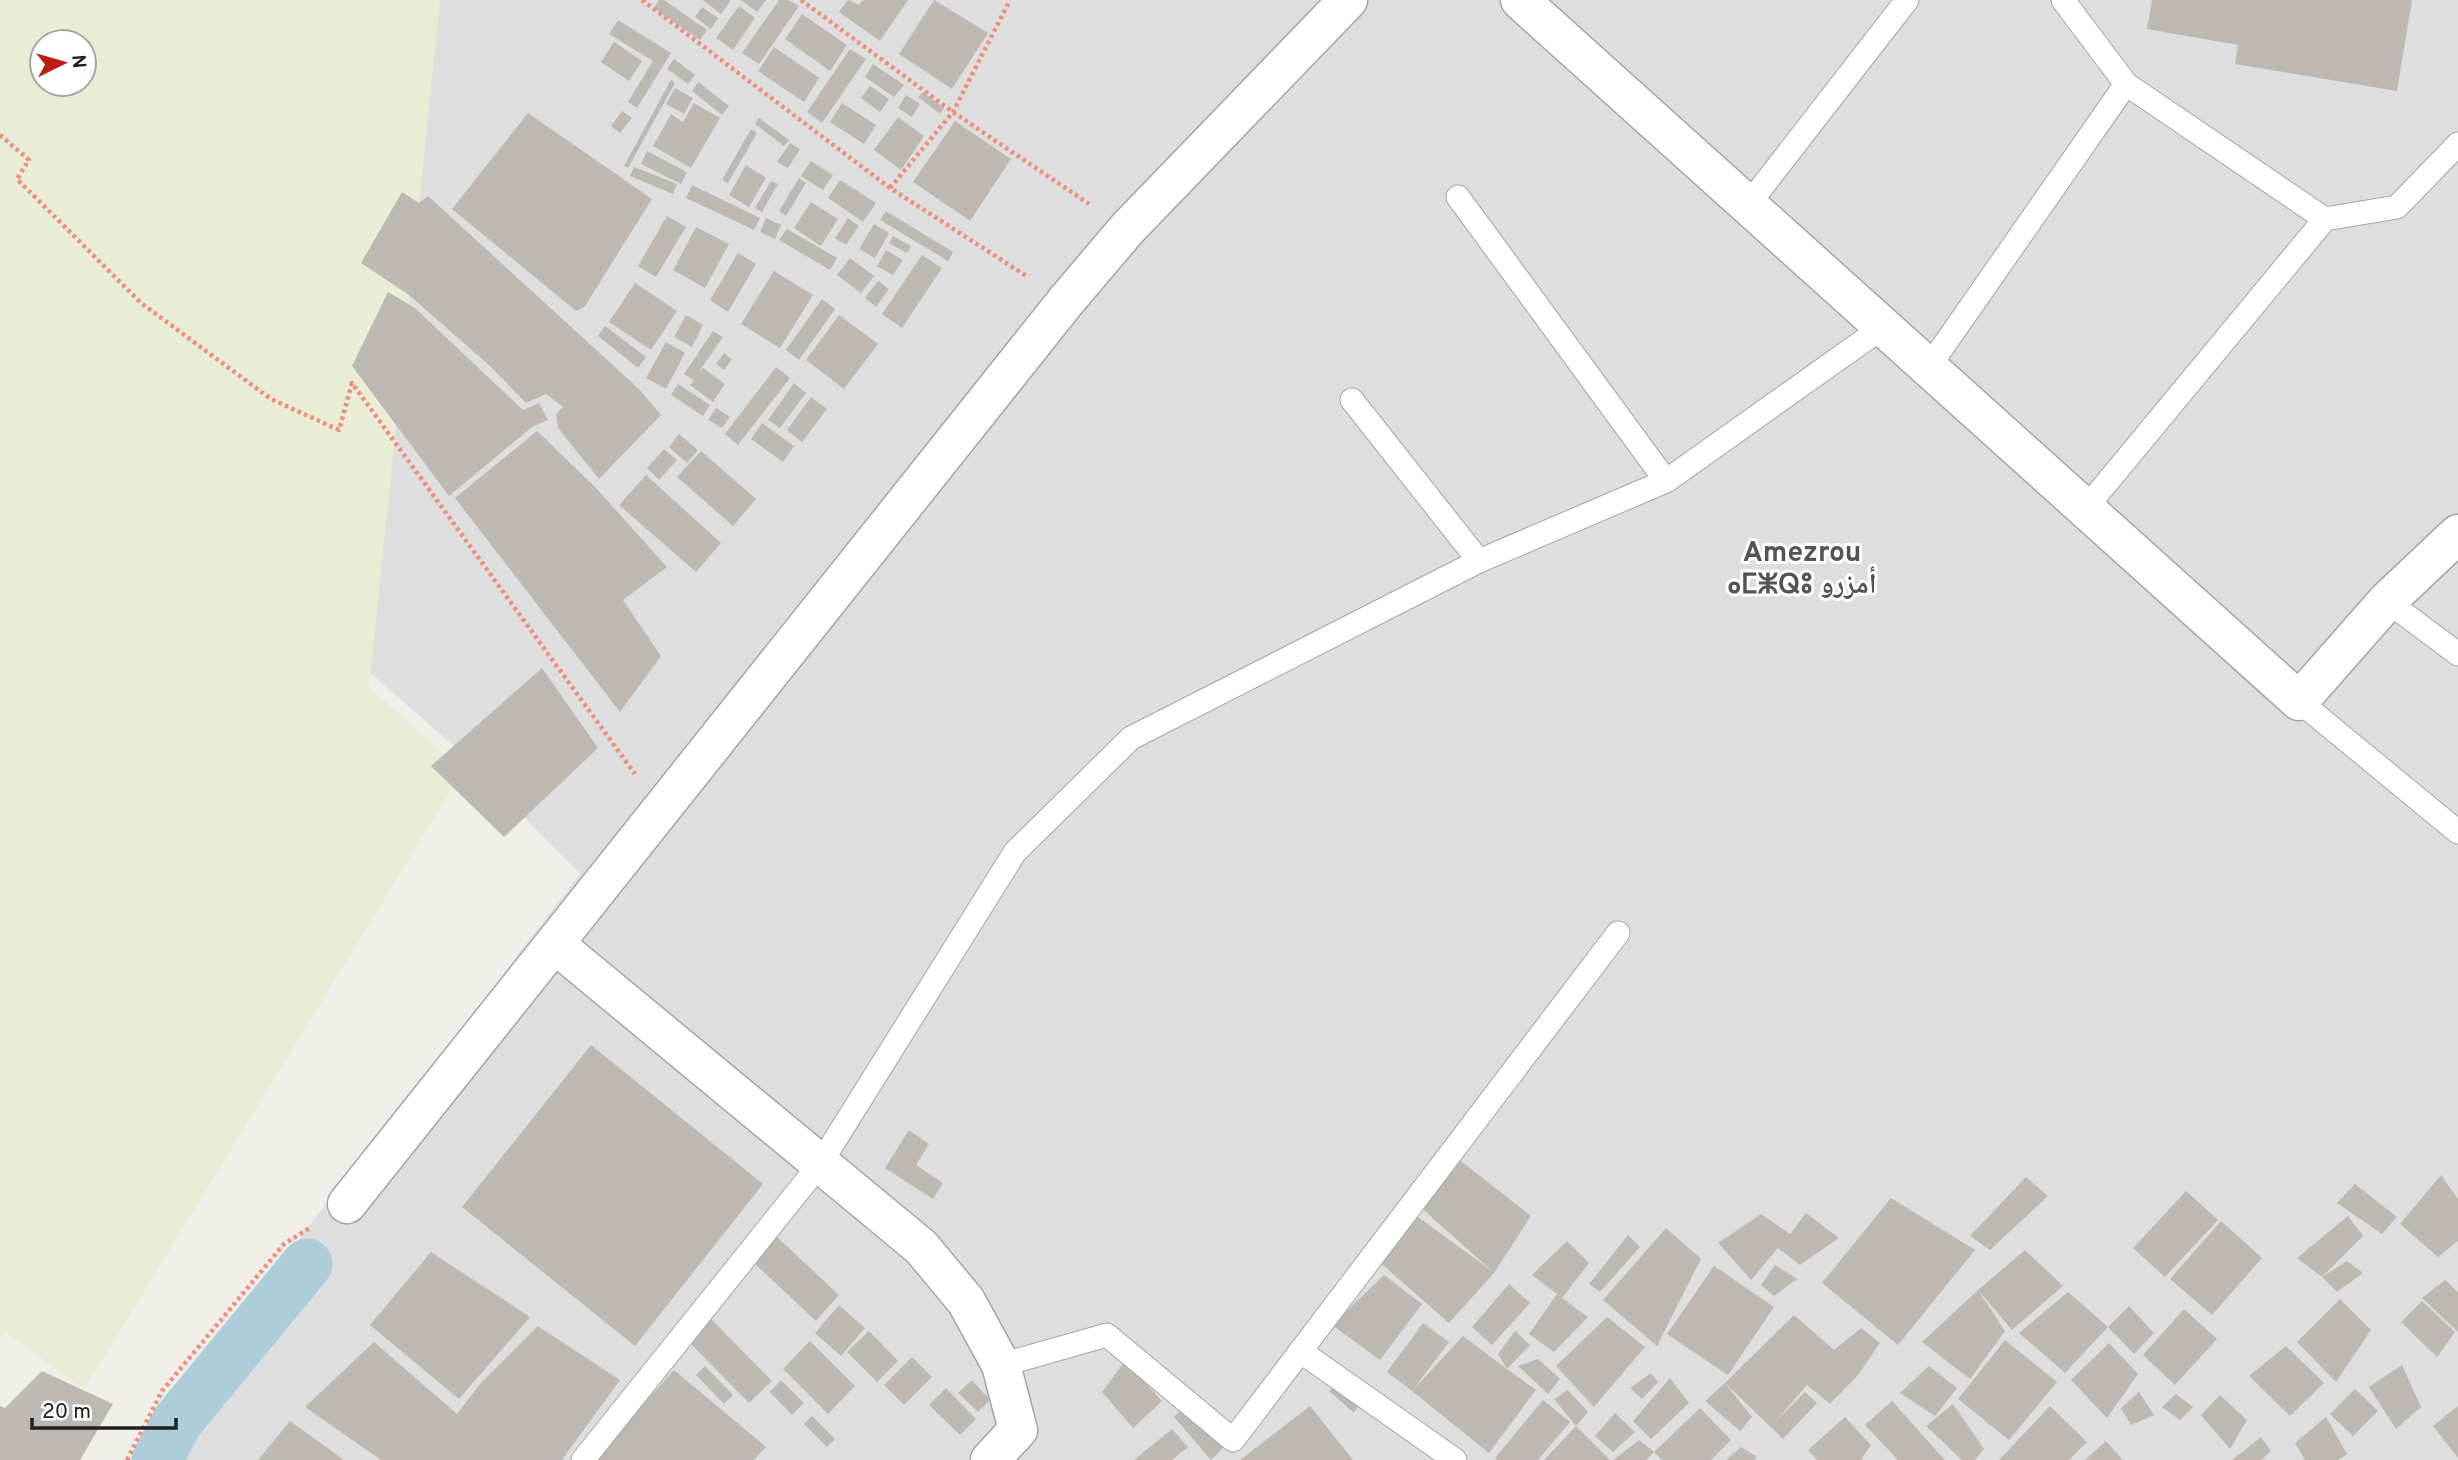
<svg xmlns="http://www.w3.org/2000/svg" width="2458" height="1460" viewBox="0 0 2458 1460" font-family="Overpass,'Noto Naskh Arabic','Noto Sans Tifinagh',sans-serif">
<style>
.residential{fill:#dfdede}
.farmland{fill:#eaedd6;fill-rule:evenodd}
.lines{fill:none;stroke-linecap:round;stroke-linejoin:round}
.canal{stroke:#aecdda;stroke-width:51}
.building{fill:#beb8b2}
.service-casing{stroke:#a5a5a5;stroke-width:25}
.minor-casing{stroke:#a5a5a5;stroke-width:41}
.path{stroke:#ed8f7d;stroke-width:4.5;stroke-dasharray:3.5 3.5;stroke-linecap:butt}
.service{stroke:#fff;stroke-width:23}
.minor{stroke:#fff;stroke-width:38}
.labels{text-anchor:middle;stroke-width:6;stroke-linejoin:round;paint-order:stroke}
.district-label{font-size:28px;font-weight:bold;fill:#545454;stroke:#fff}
</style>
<rect width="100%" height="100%" fill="#f1eee9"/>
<path class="residential" d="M428,0H2458V1460H129L580,874L454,746L359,663Z"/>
<path class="farmland" d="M0,0H440L369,687L463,771L84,1390L6,1332L0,1339ZM42,42H84V84H42Z"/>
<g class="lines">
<path class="canal" d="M157,1460L177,1422L307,1264"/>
</g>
<path class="building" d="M659,0H664L707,30L700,40L654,8Z
M703,0H731L721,14Z
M741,0H766L757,12Z
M779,0H789L799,6L759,64L742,53Z
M848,0L859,5L863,0H908L880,41L839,12Z
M934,0L988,33L952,89L899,54Z
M2152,0H2412L2397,91L2235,64L2238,45L2147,29Z
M739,6L755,18L733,50L716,38Z
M702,7L718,18L711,29L695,17Z
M802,14L847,45L830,71L785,39Z
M618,20L671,53L637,108L628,102L653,61L609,34Z
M614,42L642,61L629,81L601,62Z
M774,47L819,78L804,102L758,71Z
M850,49L866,59L822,123L807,112Z
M674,59L695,75L688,84L667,69Z
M873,64L904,85L894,97L865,77Z
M671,80L675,83L628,168L624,166Z
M698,82L729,106L722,115L692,91Z
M870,86L889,99L880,112L861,98Z
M675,88L693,98L684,114L666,104Z
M923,92L944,108L940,114L918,97Z
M906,95L920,104L912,117L898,108Z
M694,103L720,118L691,168L653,146L671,114L683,122Z
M842,103L876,125L864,144L830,122Z
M622,111L632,118L620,133L611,126Z
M528,113L652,199L585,306L576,311L452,209Z
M898,117L924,136L901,170L874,150Z
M759,118L789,140L784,146L755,124Z
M955,121L1011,159L970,221L913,182Z
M751,129L757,133L728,183L722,180Z
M790,143L800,149L788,168L777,162Z
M647,151L687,172L681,184L641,164Z
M811,161L833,175L823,190L801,176Z
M746,165L766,178L749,207L729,195Z
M634,167L677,184L673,194L630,176Z
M799,178L806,183L786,216L779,211Z
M840,180L876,203L863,222L828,198Z
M771,181L778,184L762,212L755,208Z
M692,185L760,218L754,230L686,198Z
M402,192L419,203L428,196L639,389L661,415L599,479L558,428L556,414L563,407L546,394L526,403L490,366L409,295L361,263Z
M811,202L838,219L821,246L794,228Z
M886,211L953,252L948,261L880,220Z
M667,216L686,227L656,277L638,266Z
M766,218L781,225L775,239L760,232Z
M848,218L859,226L846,245L835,238Z
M874,224L889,233L875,258L859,249Z
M696,227L729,244L705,288L673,270Z
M787,229L837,258L830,270L779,240Z
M893,236L911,246L907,253L889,243Z
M886,250L903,260L893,275L877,266Z
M738,253L756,264L728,312L710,300Z
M922,255L942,268L902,328L882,314Z
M850,258L874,276L861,293L837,275Z
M774,271L813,295L780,348L741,324Z
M878,281L889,289L876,307L865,298Z
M635,283L677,311L651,350L609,322Z
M388,292L415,308L523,410L539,403L548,420L532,427L449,496L352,366Z
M822,299L835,309L799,360L786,350Z
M686,315L703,325L692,347L674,337Z
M839,315L878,344L844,389L806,360Z
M605,326L646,357L638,368L598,336Z
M713,331L723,337L698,373L703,368L725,384L713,402L690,385L694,380L684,374Z
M666,342L685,353L666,389L646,378Z
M724,353L732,359L724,370L716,364Z
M776,367L790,378L738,445L725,434Z
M794,383L806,393L780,428L768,420Z
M678,384L710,405L703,416L671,395Z
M811,397L827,409L802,442L787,430Z
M716,408L730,417L722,428L708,420Z
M762,423L794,446L783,462L751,439Z
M537,431L596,488L667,567L623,600L661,656L620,712L455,498Z
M679,434L698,450L687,463L669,447Z
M664,449L677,460L659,480L647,468Z
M701,451L756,499L733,526L677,477Z
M646,475L721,543L696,572L619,505Z
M542,668L598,748L504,837L431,766Z
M591,1045L763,1184L635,1346L462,1207Z
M909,1130L929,1144L916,1165L943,1183L933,1199L885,1168Z
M1457,1158L1531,1216L1494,1273L1449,1323L1377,1260L1418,1217L1492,1271L1419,1206Z
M2441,1175L2458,1199V1241L2438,1257L2400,1224Z
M2026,1177L2048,1196L1990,1250L1970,1236Z
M2355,1184L2397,1217L2382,1234L2337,1203Z
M2186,1191L2218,1220L2165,1277L2133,1248Z
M1891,1198L1975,1250L1898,1345L1822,1283Z
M1806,1213L1839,1238L1800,1265L1778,1248L1751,1280L1718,1243L1761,1214L1790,1234Z
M2348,1216L2363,1236L2322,1277L2297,1258Z
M2221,1221L2262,1258L2212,1315L2170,1279Z
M1666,1228L1701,1259L1657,1346L1603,1300Z
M1628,1235L1640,1247L1600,1292L1589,1284Z
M776,1236L839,1295L816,1321L753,1262Z
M1567,1241L1589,1263L1562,1298L1588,1317L1554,1352L1529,1334L1557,1294L1532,1275Z
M2025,1250L2063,1286L2012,1330L1978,1290Z
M431,1252L530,1317L459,1399L370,1325Z
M2347,1261L2363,1273L2337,1292L2322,1277Z
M1775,1265L1797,1279L1774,1296L1761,1285Z
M1714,1266L1774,1307L1728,1375L1667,1334Z
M1384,1275L1422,1304L1380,1360L1332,1325Z
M2445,1280L2458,1292V1332L2422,1298Z
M1509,1284L1530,1303L1492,1345L1472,1327Z
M1978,1290L2005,1331L1970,1379L1922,1342Z
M2068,1292L2108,1327L2065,1373L2019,1333Z
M2340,1299L2371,1330L2336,1382L2297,1342Z
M2422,1301L2455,1332L2437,1357L2401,1322Z
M839,1305L865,1328L841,1356L815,1333Z
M2129,1306L2154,1333L2134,1354L2108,1327Z
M2184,1309L2217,1339L2175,1385L2143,1355Z
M1794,1315L1834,1350L1861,1328L1880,1343L1858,1375L1830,1404L1807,1385L1776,1421L1805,1392L1817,1403L1783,1439L1725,1383Z
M1607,1317L1645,1347L1594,1407L1556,1366Z
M710,1318L772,1381L749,1403L688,1341Z
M1423,1323L1449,1342L1412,1391L1387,1372Z
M538,1326L620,1380L562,1460H381L305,1407L374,1342L457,1414L480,1384Z
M869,1331L898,1361L877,1382L847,1352Z
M1515,1331L1530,1345L1507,1369L1536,1390L1489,1453L1412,1391L1463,1336L1507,1369L1498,1354Z
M2005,1340L2057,1382L2009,1440L1958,1399Z
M810,1341L855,1386L828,1414L783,1369Z
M2109,1343L2138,1374L2107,1418L2071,1380Z
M2286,1346L2324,1383L2290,1416L2249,1376Z
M912,1357L932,1377L904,1405L884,1385Z
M1538,1359L1560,1379L1548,1394L1518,1366Z
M1125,1361L1162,1401L1133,1428L1102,1392Z
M2402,1365L2421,1407L2396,1429L2369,1387Z
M705,1366L733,1395L724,1404L696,1375Z
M1929,1366L1957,1388L1935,1416L1900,1393Z
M674,1370L766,1447L754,1460H598L606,1446Z
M42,1371L113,1404L80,1460H0V1406L5,1408Z
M1651,1373L1658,1382L1642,1399L1630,1388Z
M1670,1378L1689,1403L1651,1439L1633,1421Z
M781,1380L804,1403L792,1415L770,1392Z
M972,1380L990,1400L978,1412L958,1393Z
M1725,1383L1752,1417L1740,1431L1705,1401Z
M1338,1385L1359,1404L1354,1413L1329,1391Z
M946,1388L976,1419L960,1435L929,1405Z
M2355,1389L2378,1411L2353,1436L2330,1414Z
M1568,1390L1588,1412L1576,1426L1554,1399Z
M2139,1392L2154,1415L2131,1425L2121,1408Z
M2176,1394L2193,1407L2180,1420L2162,1407Z
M2220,1395L2247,1420L2230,1449L2201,1415Z
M1543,1400L1570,1422L1538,1460H1497L1495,1458Z
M1892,1401L1945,1460H1898L1865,1425Z
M1953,1404L1984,1449L1975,1460H1962L1926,1426Z
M1310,1406L1353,1460H1240Z
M2050,1406L2087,1442L2069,1460H1999Z
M2458,1406V1458L2433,1426Z
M1183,1407L1225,1446L1211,1460L1174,1417Z
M1700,1408L1731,1440L1711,1460H1662L1654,1452Z
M1615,1413L1635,1432L1613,1452L1595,1436Z
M812,1416L835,1439L827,1447L804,1424Z
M1845,1417L1871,1445L1861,1460H1817L1808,1450Z
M2326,1417L2347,1454L2338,1460H2305L2295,1443Z
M290,1421L344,1460H258Z
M1576,1426L1610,1460H1544Z
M1172,1429L1188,1447L1172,1460H1134Z
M2261,1437L2271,1451L2261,1460H2232Z
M1639,1440L1654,1452L1646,1460H1613Z
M2106,1441L2123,1460H2085Z
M1741,1447L1757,1457L1754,1460H1726Z"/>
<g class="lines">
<defs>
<path id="service" d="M2063,0L2126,84L2325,219L2397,207L2458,144
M1458,197L1666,481
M1748,205L1907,0
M1928,368L2126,84
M1352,400L1479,561
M2085,509L2325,219
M2387,601L2458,654
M2299,701L2458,832
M1300,1351L1455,1460
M1001,1365L1107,1335L1233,1440L1618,933
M583,1460L820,1164L1015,852L1131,738L1479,561L1666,481L1883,327"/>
<path id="minor" d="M1520,0L2299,701L2387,601L2458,534
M556,945L921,1247L966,1301L1001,1365L1018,1430L990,1460
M347,1204L1066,301L1127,229L1348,0"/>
</defs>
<use href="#service" class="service-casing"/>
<use href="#minor" class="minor-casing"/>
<path class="path" d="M642,0L890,188L1028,277
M801,0L953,112L1089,204
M0,135L29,160L17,179L141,303L271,399L339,430L352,383L635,774
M890,188L953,112L1010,0
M127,1460L162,1391L284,1244L311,1227"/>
<use href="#service" class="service"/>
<use href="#minor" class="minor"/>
</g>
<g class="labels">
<g class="district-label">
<text x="1802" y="561">Amezrou<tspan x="1802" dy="32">ⴰⵎⵥⵕⵓ أمزرو</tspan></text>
</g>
</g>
<g transform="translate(63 63) rotate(85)"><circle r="33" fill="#ffffff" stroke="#a6a6a6" stroke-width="2"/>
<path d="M0-5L12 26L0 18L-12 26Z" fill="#bf1d13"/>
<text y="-10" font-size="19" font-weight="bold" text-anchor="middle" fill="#212121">N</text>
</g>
<path d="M32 1418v10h144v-10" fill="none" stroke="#212121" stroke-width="3.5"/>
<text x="42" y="1418" font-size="21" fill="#212121" stroke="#ffffff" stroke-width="5" paint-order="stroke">20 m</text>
</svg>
